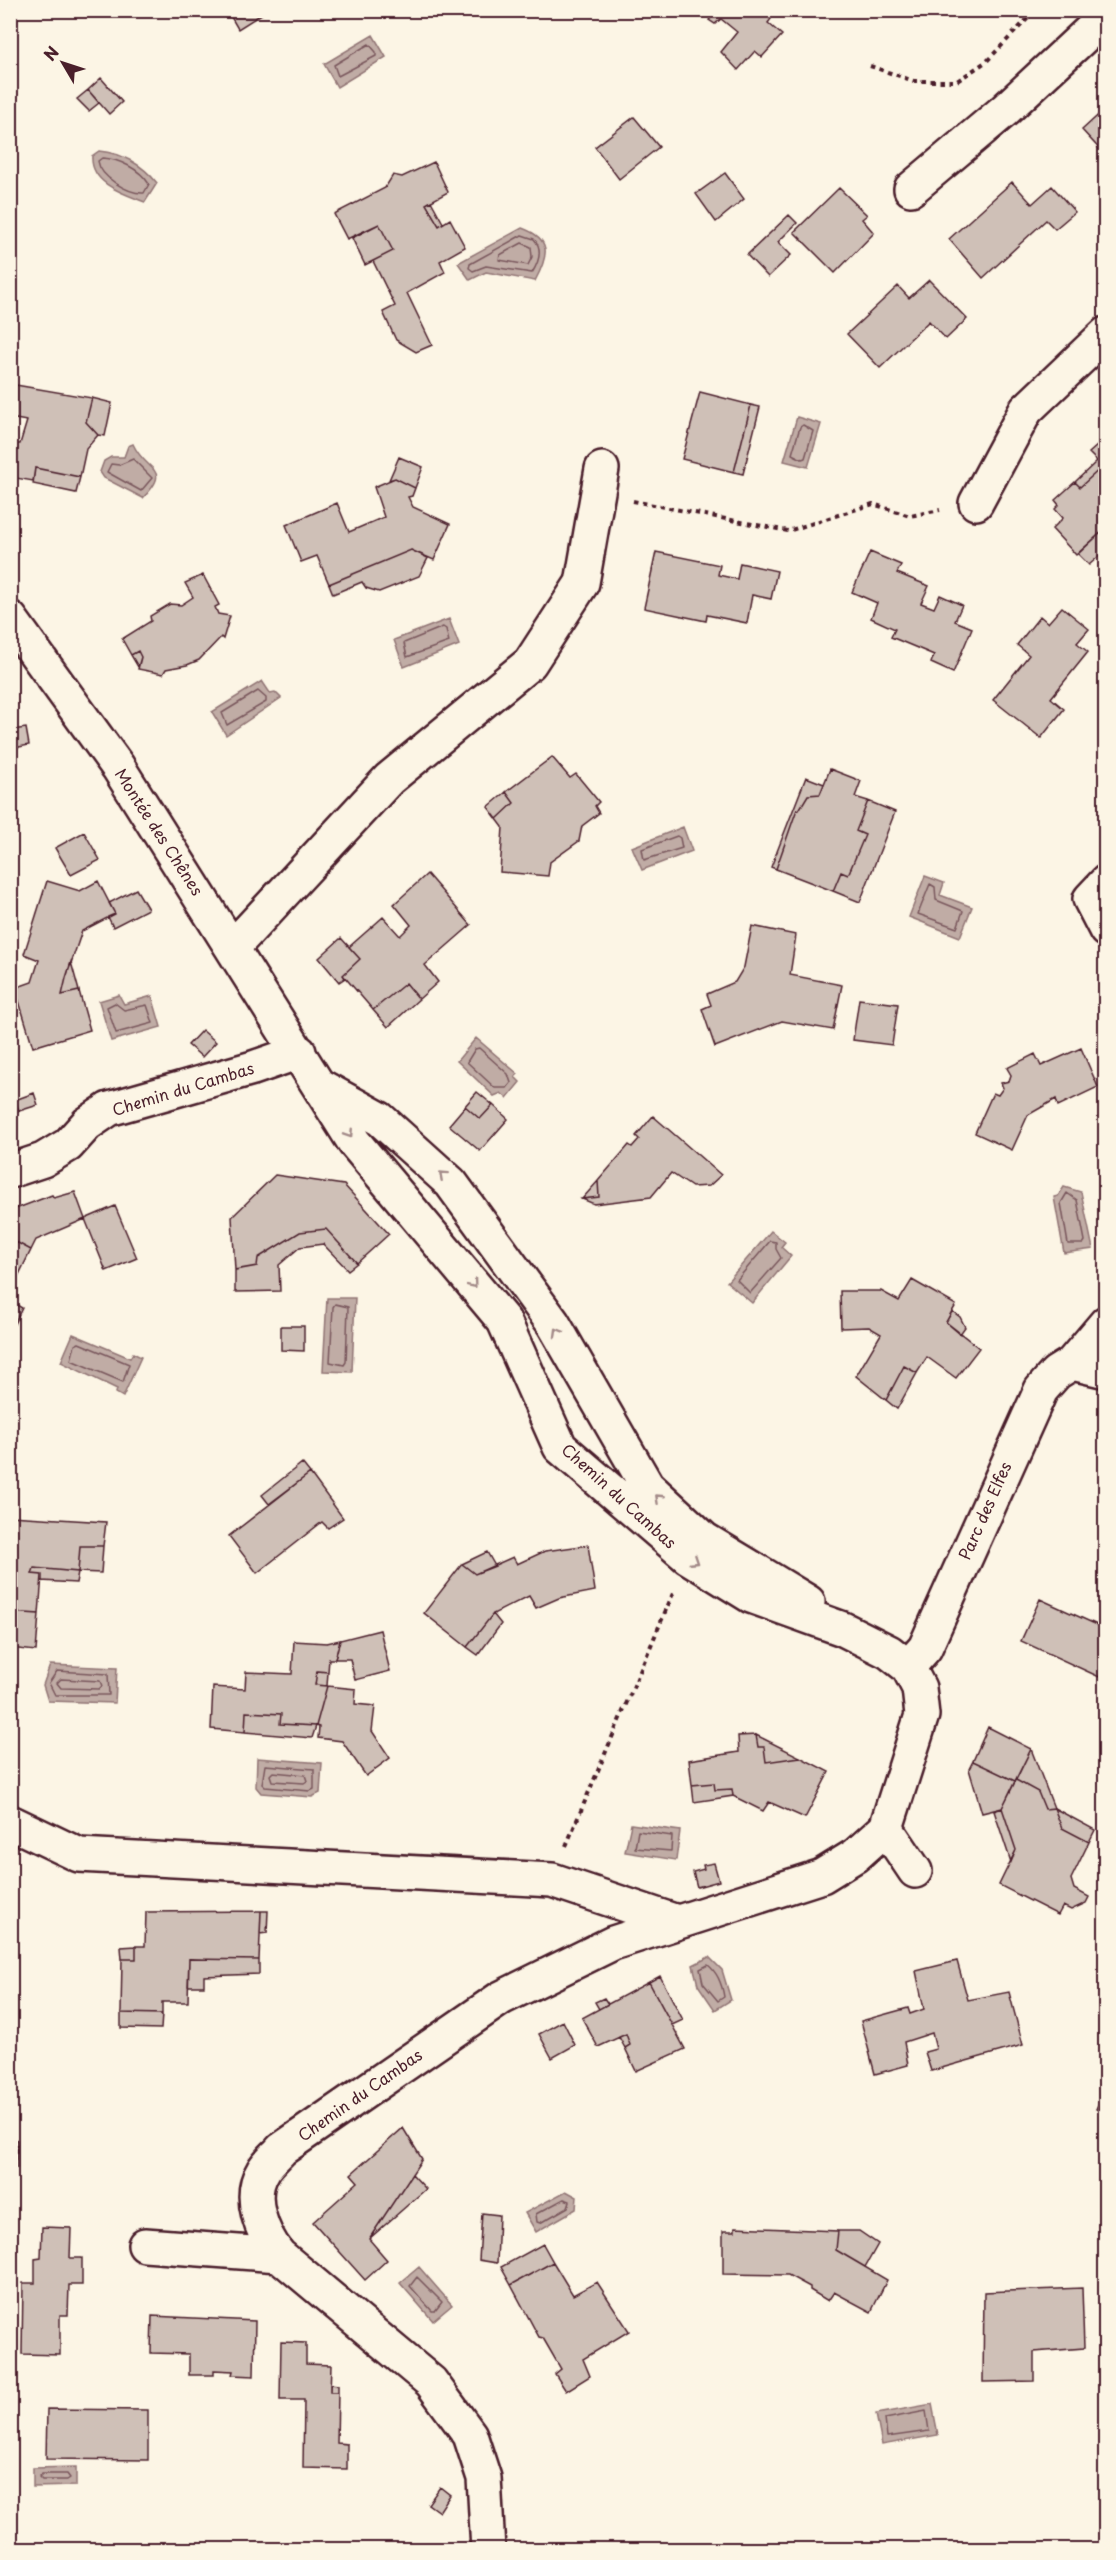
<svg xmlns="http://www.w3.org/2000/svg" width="1116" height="2560" viewBox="0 0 1116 2560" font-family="'Playpen Sans',sans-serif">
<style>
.water{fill:#c0aca5;stroke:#917474;stroke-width:1.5}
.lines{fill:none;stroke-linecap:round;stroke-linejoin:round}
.shore{stroke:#79575c;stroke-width:1.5}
.building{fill:#cfc0b7;stroke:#4a1f2b;stroke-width:1.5}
.minor-casing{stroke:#4a1f2b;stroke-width:38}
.path{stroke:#4a1f2b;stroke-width:4;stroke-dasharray:4.5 4.5;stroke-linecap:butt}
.minor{stroke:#fcf5e5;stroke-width:33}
.oneway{stroke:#a38a88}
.labels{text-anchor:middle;stroke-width:6;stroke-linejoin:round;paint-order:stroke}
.street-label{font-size:16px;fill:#4a1f2b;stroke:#fcf5e5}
</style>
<rect width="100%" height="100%" fill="#fcf5e5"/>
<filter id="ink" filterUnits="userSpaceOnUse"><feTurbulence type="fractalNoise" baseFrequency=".0167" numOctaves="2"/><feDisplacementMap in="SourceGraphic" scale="12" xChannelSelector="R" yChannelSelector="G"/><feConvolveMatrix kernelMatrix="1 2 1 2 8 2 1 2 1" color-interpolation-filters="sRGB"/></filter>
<g filter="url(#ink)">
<path class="water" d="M373,35L386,57L337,87L324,64Z
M99,151C122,153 143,165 157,183L145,202C124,194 90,184 92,156Z
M522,228C552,239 549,255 535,281L486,272L470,280L458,263Z
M797,417L821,424L808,467L784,461Z
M133,444C146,473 173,467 143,498L104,478L100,472L104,461L111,457H124L128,446Z
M449,619L459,645L404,667L394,640Z
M262,681L270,693L275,692L281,698L226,735L212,712Z
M683,827L692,851L642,870L632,847Z
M925,876L944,883L940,895L972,907L960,937L909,917Z
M119,995L124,1004L152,996L161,1027L111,1041L99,1001Z
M476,1038L518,1074L515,1077L520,1082L507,1098L501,1093L494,1096L457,1061Z
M1064,1187L1081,1192L1093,1249L1064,1253L1054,1197L1058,1196Z
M771,1231L785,1242L781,1247L791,1256L752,1303L727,1282Z
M327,1298H355L352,1372L323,1371Z
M73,1334L130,1358L133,1353L141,1357L123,1397L116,1393L117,1389L61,1362Z
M50,1665L117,1668L115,1703L48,1701L43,1685Z
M257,1758L322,1763L320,1793L312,1797L261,1793L256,1787Z
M631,1824L680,1831L676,1860L625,1852Z
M709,1957L722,1970L731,2000L715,2010L698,1985L693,1965Z
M566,2191L577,2197L576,2209L536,2232L525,2213Z
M419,2267L452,2305L433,2321L400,2283Z
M932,2404L938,2435L882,2445L876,2414Z
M76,2467V2486L33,2487V2468Z"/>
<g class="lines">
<path class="shore" d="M369,44L376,52V56L338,76L334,65Z
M102,158C119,159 140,169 149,184L144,193C128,194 100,177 98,161Z
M522,235L534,239C543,249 539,262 532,273L486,266L473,271L469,268L470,264Z
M522,243L531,247L532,257L528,265L499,260L500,255Z
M803,425L813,431L805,458L802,459L792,454L800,427Z
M133,459L152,478L141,491L107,472L111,464L119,465Z
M443,627L446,629L449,642L407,657L404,643Z
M258,691L266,698V702L227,725L222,713Z
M677,836L680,838L682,848L644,860L642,849Z
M930,884L935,887L936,900L963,911L957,928L918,914Z
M115,1003L124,1010L147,1005L153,1023L116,1033L107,1007Z
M479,1048L508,1074L511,1083L507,1088H495L467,1062L475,1049Z
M1067,1193L1077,1200L1085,1241L1083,1244H1068L1061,1203Z
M770,1241L776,1242V1249L781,1258L750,1293L737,1280Z
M335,1304L348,1307L346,1362L344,1365L330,1362L333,1307Z
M79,1343L129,1364L123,1382L71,1360L75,1345Z
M57,1671L108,1674L109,1695H55L49,1683Z
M61,1679L100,1681L102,1686L99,1689L61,1688L57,1683Z
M265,1765L314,1769V1789L310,1791L265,1787L262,1784Z
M273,1772L305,1775L307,1781L304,1783L272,1781L270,1775Z
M638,1831L672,1836L671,1851L635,1848Z
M708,1965C718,1973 722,1984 724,1997L718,2001L703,1983L700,1969Z
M564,2199L570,2201L568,2207L540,2223L537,2222L536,2214Z
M417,2277L442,2302L435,2311H432L410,2286Z
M926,2411L929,2431L887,2437L885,2419Z
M42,2474H67L70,2478L67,2480H42L39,2477Z"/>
</g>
<path class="building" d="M227,10H268L238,29Z
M712,10H767L764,14L771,19L768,23L782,35L762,57L755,51L738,70L721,52L737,32L721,19L715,24L709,20L715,13Z
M101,78L122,102L109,114L88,90Z
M88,90L99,103L89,111L77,99Z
M1106,108V156L1082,130Z
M634,117L659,147L619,179L595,147Z
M434,162L448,192L426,204L439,226L450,219L465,247L440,261L445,272L407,293L432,345L416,352L396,340L383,312L395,306L373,261L393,251L379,224L347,239L334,214L385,188L393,175L402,177Z
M725,173L744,199L716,222L696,194Z
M1012,182L1032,204L1052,186L1075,212L1055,229L1046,220L983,278L949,239Z
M839,188L867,215L862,219L874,233L835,273L794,232Z
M431,201L443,223L439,226L426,204Z
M789,215L797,223L778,242L791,255L768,277L747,255Z
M379,224L393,251L365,265L352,238Z
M929,280L967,319L946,339L929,321L880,368L847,334L898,286L909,298Z
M10,384L92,398L86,422L98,435L86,449L80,477L35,468L33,481L10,477L15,444H20L27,421L10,418Z
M700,392L751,405L734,472L682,459Z
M92,398L112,403L105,436L98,435L86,422Z
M751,405L760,407L743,474L734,472Z
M1106,438V471L1102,467L1080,487L1075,482L1097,461L1089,453Z
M399,457L423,467L415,488L395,478L389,480Z
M1102,467L1106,471V528L1076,555L1052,529L1063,518L1055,509L1059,505L1055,500L1075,482L1080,487Z
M35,468L80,477L76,493L33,484Z
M395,478L415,488L412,496L408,497L413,507L450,524L434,560L411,550L329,584L317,556L301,562L286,525L337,503L349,532L384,517L374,487Z
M1106,528V550L1089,565L1078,554Z
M411,550L428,558L419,576L379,592L366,588L362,582L333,594L329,584Z
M656,552L720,565L718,575L737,579L740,563L777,571L771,599L752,595L747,623L707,615L706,621L644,608Z
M870,552L901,565L897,573L929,586L921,603L934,608L940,595L962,605L955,621L972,628L953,673L931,663L934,655L891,637L895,629L871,618L877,603L852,592Z
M203,575L219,605L215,607L218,614L230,616L223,639L221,637L199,660L187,665L166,669L163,674L138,669L141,657L138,651L131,655L122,639L151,621L150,616L170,604L181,605L193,597L185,583Z
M1062,607L1089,629L1077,643L1088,652L1051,698L1064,709L1041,738L993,700L1029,655L1017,645L1040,616L1048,623Z
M138,651L141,657L138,667L131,655Z
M26,728L29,745L14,748L12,730Z
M552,757L570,778L576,774L599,802L595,806L599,813L582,826L579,841L550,862L548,876L500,872L503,827L497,819L514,803L506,792Z
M830,769L861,781L855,797L868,801L856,831L865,835L848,875L841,872L833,891L776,869L797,809L799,810L808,795L820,794Z
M806,777L824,784L820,794L808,795L799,810L797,809L776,869L771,867Z
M506,792L514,803L497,819L488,807Z
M868,801L895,812L860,902L833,891L841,872L848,875L865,835L856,831Z
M84,832L100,860L71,875L55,848Z
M427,874L471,925L425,965L438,982L419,999L406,983L373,1010L343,975L360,959L349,947L383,917L400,936L411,925L394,904Z
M47,881L80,891L98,881L115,914L82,931L66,978L62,995L79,991L90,1030L33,1047L15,988L32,982L39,960L24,954Z
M136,889L148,909L113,927L108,917L115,914L109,903Z
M752,926L796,935L790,975L842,985L833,1030L782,1021L715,1047L702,1009L711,1005L707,994L735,982L744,967Z
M341,938L360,959L343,975L345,978L339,982L319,958Z
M71,962L79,991L62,995L66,978Z
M406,983L419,999L388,1027L373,1010Z
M859,999L898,1004L892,1045L853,1040Z
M202,1030L216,1042L202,1057L188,1045Z
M1081,1048L1098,1087L1058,1106L1056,1099L1028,1115L1012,1150L975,1133L993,1093L998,1095L1003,1088L1001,1083L1009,1081L1011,1075L1007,1068L1035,1054L1041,1066Z
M477,1092L493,1105L480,1119L465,1106Z
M34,1093L38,1105L19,1111L15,1100Z
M493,1105L508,1119L480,1151L449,1125L465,1106L480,1119Z
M653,1116L721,1175L709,1186L692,1187L671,1173L651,1197L594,1204L582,1199L599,1197L598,1181L629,1145L632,1147L639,1139L636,1136Z
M275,1175L344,1185L389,1234L357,1263L326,1229L300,1232L258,1258L257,1266L235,1270L232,1217Z
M598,1181L599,1197L582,1199Z
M75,1192L85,1219L36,1240L31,1250L16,1242L10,1255V1211L52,1195L54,1198Z
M115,1206L137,1258L106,1271L85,1219Z
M326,1229L357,1263L348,1270L323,1244L300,1247L279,1265L280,1291L235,1292V1270L257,1266L258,1258L300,1232Z
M16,1242L31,1250L10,1293V1255Z
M912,1280L956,1305L946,1322L979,1348L956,1378L927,1357L917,1373L904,1366L886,1400L856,1376L881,1334L869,1327L841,1328L840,1291H881L899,1301Z
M10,1301L22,1308L10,1332Z
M952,1311L960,1317L965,1327L960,1334L946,1322Z
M281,1326H304V1351L281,1350Z
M904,1366L917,1373L897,1409L886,1400Z
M302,1463L310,1473L269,1504L262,1495Z
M310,1473L343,1518L328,1528L322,1522L257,1573L229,1536Z
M10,1516L106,1522L103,1546H80L78,1572L34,1568L32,1574L42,1575L39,1614L10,1612Z
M588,1545L595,1591L559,1598L536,1608L529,1596L493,1614L467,1647L424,1613L462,1564L475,1574L513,1557L517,1564L545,1551Z
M80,1546H103L101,1573L78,1572Z
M487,1552L495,1566L475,1574L462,1564Z
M34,1568L78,1572L76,1583L42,1581V1575L32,1574Z
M1040,1599L1106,1629V1680L1021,1641Z
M10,1612L39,1614L36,1651L10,1648Z
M493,1614L501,1624L478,1655L467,1647Z
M380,1630L390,1671L355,1680L350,1659H335L340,1640Z
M340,1640L335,1659H329L328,1672L317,1671L315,1685L327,1686L316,1726L280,1724L281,1714L246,1712L245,1732L211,1729L213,1687L245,1689L246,1672L292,1674L294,1641L327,1643Z
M317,1671L328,1672L327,1686L315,1685Z
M327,1686L356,1689L355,1704L375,1706L372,1731L390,1758L366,1776L342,1741L318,1738L319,1727L316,1726Z
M246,1712L281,1714L280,1724L316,1726L312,1738L245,1732Z
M988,1727L1031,1749L1015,1781L973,1761Z
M756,1735L800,1757L766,1762L764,1747H758Z
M756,1735L758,1747H764L766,1762L800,1757L829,1772L805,1818L769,1802L763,1811L733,1796L732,1789L715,1790L714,1783L692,1785L689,1760L739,1752L738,1736Z
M1031,1749L1054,1808L1045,1809L1038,1792L1016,1780Z
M973,1761L1015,1781L1002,1808L982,1813L969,1769Z
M1016,1780L1038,1792L1045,1809L1054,1808L1062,1828L1089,1842L1071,1879L1074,1889L1089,1897L1086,1903L1071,1910L1063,1906L1058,1915L999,1885L1016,1850L1002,1808Z
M714,1783L715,1790L732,1789L733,1796L694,1802L692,1785Z
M1002,1808L1016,1850L1011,1862L994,1811Z
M1054,1808L1095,1830L1089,1842L1062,1828Z
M714,1863L719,1881L697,1887L693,1872L704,1869L703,1865Z
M261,1911L259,1960L189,1959L188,2002H162V2014L121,2013L122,1959H136V1946H145L146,1912Z
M261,1911H268L267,1933L260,1934Z
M136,1946V1959H122L121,1947Z
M189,1959L259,1960V1974L204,1976V1986H188Z
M957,1961L968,2000L1009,1992L1023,2045L931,2071L925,2052L936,2049L932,2033L904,2042L908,2065L875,2074L861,2021L908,2008L910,2014L924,2009L916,1971Z
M660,1976L683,2020L672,2025L649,1982Z
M649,1982L685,2049L636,2071L625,2048L630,2045L626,2034L598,2047L582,2018Z
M604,1998L608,2004L599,2009L595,2002Z
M121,2013L162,2014L161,2029L121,2028Z
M563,2021L575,2045L552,2058L539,2034Z
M626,2034L630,2045L625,2048L619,2037Z
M1106,2088V2114L1096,2109Z
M403,2128L422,2159L369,2239L387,2260L365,2280L313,2222L358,2182L351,2174Z
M10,2137L17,2140V2168H10Z
M412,2174L426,2189L369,2239Z
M482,2213L499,2215L497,2263L479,2260Z
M42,2227L71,2228L70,2258H82V2285H69L68,2315H60V2355L22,2354L23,2283H35V2259L41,2258Z
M735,2227L838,2231L836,2250L887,2280L871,2312L834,2292L828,2301L810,2290V2287L788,2275L723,2274V2231H735Z
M838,2231H859L878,2244L865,2267L836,2250Z
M543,2244L553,2262L511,2285L501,2267Z
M553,2262L573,2295L597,2282L629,2331L583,2359L590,2376L566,2391L555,2374L561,2369L543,2338L539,2337L511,2285Z
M1082,2288L1084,2348L1034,2352V2381L983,2382L984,2292Z
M152,2316L255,2321L254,2376L232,2375L233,2371L214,2370V2375H189V2354L151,2353Z
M281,2342L306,2343V2364L331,2365L330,2392H338L337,2443L347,2444V2469L303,2468L304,2400H280Z
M330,2384L338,2385V2392H330Z
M47,2409L148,2410V2460L46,2459Z
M440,2487L450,2495L439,2512L428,2504Z"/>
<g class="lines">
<defs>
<path id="minor" d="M911,189L1005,110L1106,16
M976,503L1026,410L1106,334
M10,618L118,767L354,1142L504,1321L560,1447L688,1557L751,1596L843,1629L889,1652L908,1667L919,1688L922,1715L886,1828L856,1855L822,1876L613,1943L501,1998L282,2149C276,2156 267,2163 263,2171C247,2197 262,2234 279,2255L431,2382L470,2435L484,2478L488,2550
M1106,882L1090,899L1106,930
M233,947L389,779L530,663L582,583L602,469
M320,1086L380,1119L451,1183L553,1323L647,1486L704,1539L808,1602
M10,1171L43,1160L68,1145L87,1124L109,1109L253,1068L299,1052
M1072,1363L1106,1371
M908,1667L925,1648L1041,1390L1056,1373L1072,1363L1106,1323
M10,1822L79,1855L552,1880L677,1922
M886,1828L915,1871
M145,2245L279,2255"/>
</defs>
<use href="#minor" class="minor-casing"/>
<path class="path" d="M870,66L914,81H957L987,61L1036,10
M633,501L788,531L873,504L910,516L940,510
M566,1846L674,1591"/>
<use href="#minor" class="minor"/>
</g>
<defs><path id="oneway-chevron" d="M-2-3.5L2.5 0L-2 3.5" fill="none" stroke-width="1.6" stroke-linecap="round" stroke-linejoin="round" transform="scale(1.5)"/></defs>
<g class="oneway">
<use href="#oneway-chevron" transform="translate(349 1134) rotate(57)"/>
<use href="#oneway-chevron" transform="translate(443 1175) rotate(-138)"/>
<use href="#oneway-chevron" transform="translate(473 1284) rotate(50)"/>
<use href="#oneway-chevron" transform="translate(558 1332) rotate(-120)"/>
<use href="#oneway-chevron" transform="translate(659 1498) rotate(-137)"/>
<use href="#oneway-chevron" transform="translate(695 1561) rotate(33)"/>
</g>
</g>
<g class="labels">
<g class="street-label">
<text transform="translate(159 832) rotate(57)" y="6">Montée des Chênes</text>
<text transform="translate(183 1089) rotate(-17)" y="6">Chemin du Cambas</text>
<text transform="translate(619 1496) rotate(42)" y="6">Chemin du Cambas</text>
<text transform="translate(985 1511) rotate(-66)" y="6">Parc des Elfes</text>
<text transform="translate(360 2095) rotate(-35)" y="6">Chemin du Cambas</text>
</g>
</g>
<rect width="1116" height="2560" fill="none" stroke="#fcf5e5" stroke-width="36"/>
<rect x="18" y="18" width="1080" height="2524" fill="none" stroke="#4a1f2b" stroke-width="2" filter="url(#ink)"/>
<g transform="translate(63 63) rotate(309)" stroke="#fcf5e5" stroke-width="4.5" paint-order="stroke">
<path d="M0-4.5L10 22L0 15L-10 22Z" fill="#4a1f2b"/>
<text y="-9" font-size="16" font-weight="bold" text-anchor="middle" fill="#4a1f2b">N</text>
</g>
</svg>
